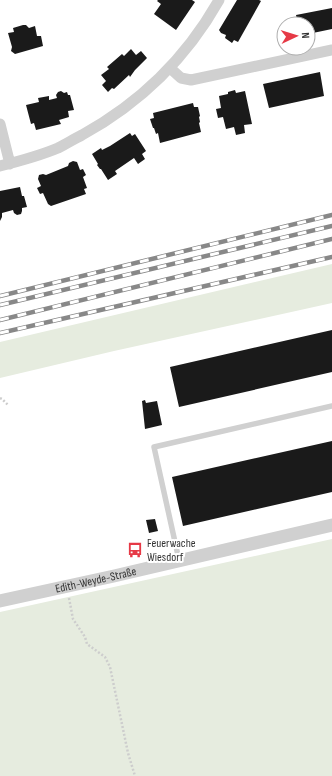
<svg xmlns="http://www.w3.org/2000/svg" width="332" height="776" viewBox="0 0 332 776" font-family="'Sofia Sans Condensed',sans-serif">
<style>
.green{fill:#e6ecdf}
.building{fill:#1a1a1a}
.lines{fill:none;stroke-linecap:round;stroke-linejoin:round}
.path{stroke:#cdcdcd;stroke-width:2.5;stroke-dasharray:2 2;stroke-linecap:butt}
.service{stroke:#d0d0d0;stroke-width:5.5}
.minor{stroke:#d0d0d0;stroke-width:11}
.tertiary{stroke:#d0d0d0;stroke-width:13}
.rail-casing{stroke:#888;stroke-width:4.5}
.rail{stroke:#fff;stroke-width:3;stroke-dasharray:9;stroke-linecap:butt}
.labels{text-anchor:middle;stroke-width:4;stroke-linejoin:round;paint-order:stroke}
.poi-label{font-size:12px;fill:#333;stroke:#fff;text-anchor:start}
.street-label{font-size:12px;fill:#333;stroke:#fff}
</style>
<rect width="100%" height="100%" fill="#fff"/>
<path class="green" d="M332,264V303L114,351L0,378V342Z
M332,539V776H0V612Z"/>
<path class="building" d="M158,0H192L195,2L176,30L154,14L161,4L157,1Z
M237,0H259L261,1L238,42L234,40L232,43L225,38L226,35L221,33L219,30Z
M332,8V29L308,34V24H295L294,21L297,20L296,15Z
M23,25H26L29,28L35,26L37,36H41L43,46L15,54L11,51L12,47L8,33L14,32L13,28Z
M131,49L136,55L141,51L147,58L135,70L130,77L129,75L114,89L112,88L108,92L102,85L106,81L101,75L109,69L107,67L122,54L124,56Z
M320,72L324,96L269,108L263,84Z
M235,90L236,93L245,91L252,124L244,125L245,133L236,135L234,127L226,129L223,117L218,118L216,109L221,108L219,96L228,94V92Z
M61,91L64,93L67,92L68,95H70L74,110L68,111L69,117L59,120L61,124L36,130L34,123L31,124L26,105L39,102L38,98L49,96V100L57,98L56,95L58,92Z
M193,103L194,107H198L200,116L199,117L200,122L199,123L201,132L160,143L158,133L156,134L154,128H153L150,119L154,118L153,113Z
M130,133L132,136L135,134L146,151L142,154L145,159L138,164L134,158L115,171L117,174L108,180L101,169H100L97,165L98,164L92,154L101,148L102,150L110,146Z
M73,161L77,162L80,170L83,169L86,175L83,177L87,188L84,189L86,194L51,206L48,204L43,193L40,194L37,188L41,186L38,179L39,175L43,174L46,175L68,166L69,163Z
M20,187L22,196H24L27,207L22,208V211L21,214L17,215L14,213L13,210L2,213V217L0,221V191Z
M332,330V372L179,407L170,367Z
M145,400L146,403L157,401L162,425L145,429L142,401Z
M332,441V492L183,526L172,477Z
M155,519L158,531L149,533L146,520Z"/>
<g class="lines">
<path class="path" d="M0,398L2,399L8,405
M69,598L73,619L85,637L87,644L105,657L110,667L128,753L135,776"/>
<path class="service" d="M179,560L154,447L332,406"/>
<path class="minor" d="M170,68L181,78L191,80L332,50
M0,124L10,164
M0,166C20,161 39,156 58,148C66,144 74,139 82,135C140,103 187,57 219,0"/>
<path class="tertiary" id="s1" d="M0,601L114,576L332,525"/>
<defs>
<path id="rail" d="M0,296L332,215
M0,305L332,226
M0,320L332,239
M0,333L332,257"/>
</defs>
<use href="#rail" class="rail-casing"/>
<use href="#rail" class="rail"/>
</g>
<defs>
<symbol id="bus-bare" viewBox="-9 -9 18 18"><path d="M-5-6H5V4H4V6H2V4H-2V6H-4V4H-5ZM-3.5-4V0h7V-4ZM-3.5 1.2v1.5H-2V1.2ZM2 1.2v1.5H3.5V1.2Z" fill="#e63946" stroke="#fff" stroke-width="2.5" paint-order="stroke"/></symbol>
</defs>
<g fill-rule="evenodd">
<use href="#bus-bare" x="124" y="539" width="22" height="22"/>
</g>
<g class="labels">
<g class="poi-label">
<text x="147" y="547">Feuerwache<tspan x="147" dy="14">Wiesdorf</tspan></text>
</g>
<g class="street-label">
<text dy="4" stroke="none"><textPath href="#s1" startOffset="98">Edith-Weyde-Straße</textPath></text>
</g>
</g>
<g transform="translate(296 36) rotate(86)"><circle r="19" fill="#ffffff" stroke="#adadad"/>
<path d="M0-3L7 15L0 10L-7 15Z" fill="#e63946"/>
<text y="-6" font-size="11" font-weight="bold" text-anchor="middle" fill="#333333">N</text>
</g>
</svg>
